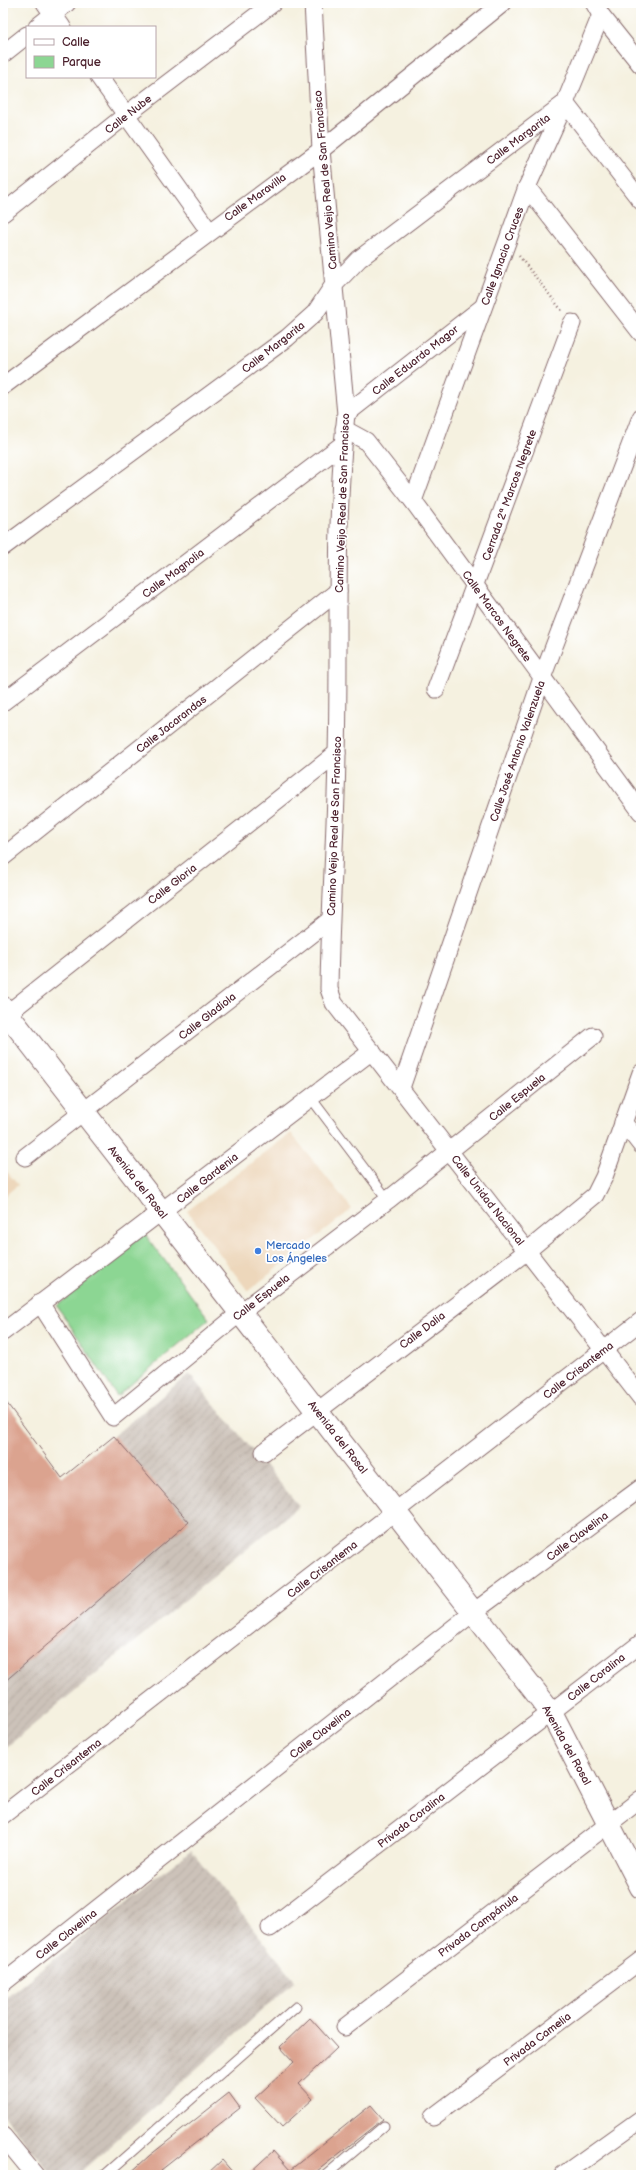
<svg xmlns="http://www.w3.org/2000/svg" width="644" height="2178" viewBox="0 0 644 2178" font-family="'Balsamiq Sans',sans-serif">
	<style>
		.built { fill: #edd7bb }
		.industrial { fill: url(#industrial-furrows) }
		.green { fill: #8cd693; stroke: #6b7a5f }
		.building { fill: #dba38f }
		.lines { fill: none; stroke-linecap: round; stroke-linejoin: round }
		.lane-casing { stroke: #86686a; stroke-width: 11 }
		.street-casing { stroke: #86686a; stroke-width: 19 }
		.secondary-casing { stroke: #86686a; stroke-width: 24 }
		.path { stroke: #86686a; stroke-width: 2.5; stroke-dasharray: 1 3; stroke-linecap: butt }
		.lane { stroke: #fff; stroke-width: 9 }
		.street { stroke: #fff; stroke-width: 17 }
		.secondary { stroke: #fff; stroke-width: 22 }
		.shop-dot { fill: #3f7fe0; stroke: #fff; stroke-width: 1.5 }
		.labels { text-anchor: middle; stroke-width: 3.5; stroke-linejoin: round; paint-order: stroke }
		.street-label { font-size: 11px; fill: #4a1f2b; stroke: #fff }
		.shop-label { font-size: 11px; fill: #366cbe; stroke: #fff; text-anchor: start }
	</style>
	<defs>
		<pattern id="industrial-furrows" width="10" height="10" patternUnits="userSpaceOnUse"><rect width="10" height="10" fill="#ccc2b9"/><path d="M-1 1l2-2M0 10L10 0M9 11l2-2" fill="none" stroke="#b1a69f"/></pattern>
	</defs>
	<rect width="100%" height="100%" fill="#fff"/>
	<filter id="ink" filterUnits="userSpaceOnUse"><feTurbulence type="fractalNoise" baseFrequency=".025" numOctaves="2"/><feDisplacementMap in="SourceGraphic" scale="8" xChannelSelector="R" yChannelSelector="G"/><feConvolveMatrix kernelMatrix="1 2 1 2 8 2 1 2 1" color-interpolation-filters="sRGB"/></filter>
	<filter id="wash" filterUnits="userSpaceOnUse"><feTurbulence type="fractalNoise" baseFrequency=".012" numOctaves="4" result="noise"/><feDisplacementMap in="SourceGraphic" scale="16" xChannelSelector="R" yChannelSelector="G"/><feGaussianBlur stdDeviation="0.9" result="paint"/><feColorMatrix in="noise" values="0 0 0 0 0 0 0 0 0 0 0 0 0 0 0 0 0 1.4 0 .05"/><feComposite in="paint" operator="in"/></filter>
	<g filter="url(#wash)">
		<rect width="100%" height="100%" fill="#f5f1e0"/>
		<!-- built -->
		<g class="built">
			<polygon points="291,1133 352,1209 248,1291 187,1211"/>
			<polygon points="3,1167 18,1185 3,1197"/>
		</g>
		<!-- industrial -->
		<g class="industrial">
			<polygon points="189,1374 299,1506 3,1750 3,1398 62,1478"/>
			<polygon points="191,1850 295,1981 77,2175 52,2175 3,2115 3,2000"/>
		</g>
		<!-- green -->
		<polygon class="green" points="144,1233 209,1319 117,1396 57,1306"/>
		<g id="blocks">
			<!-- building -->
			<g class="building">
				<polygon points="3,1398 62,1478 114,1436 189,1522 3,1683"/>
				<polygon points="310,2018 337,2048 299,2084 313,2099 282,2127 255,2098 294,2062 280,2047"/>
				<polygon points="229,2093 240,2108 161,2170 166,2175 128,2175 149,2156"/>
				<polygon points="371,2105 383,2119 312,2175 247,2175 273,2151 290,2170"/>
				<polygon points="222,2160 235,2175 206,2175"/>
			</g>
		</g>
	</g>
	<g filter="url(#ink)">
		<use href="#blocks" fill-opacity="0" stroke="#86686a" stroke-width="1"/>
		<g class="lines">
			<defs>
				<g id="lane">
					<polyline points="311,1098 388,1200"/>
					<polyline points="105,2175 296,2007"/>
					<polyline points="326,2175 384,2126"/>
				</g>
				<g id="street">
					<polyline points="45,3 62,27"/>
					<path d="M313,3l8,147 25,264c-12,112 -6,226 -9,339 -1,79 -7,157 -8,236l5,14 307,395"/>
					<polyline points="594,3 601,15 641,65"/>
					<polyline points="37,27 67,3"/>
					<polyline points="3,54 27,35"/>
					<polyline points="99,77 209,231"/>
					<polyline points="565,103 641,201"/>
					<polyline points="527,187 641,333"/>
					<polyline points="3,213 126,115 273,3"/>
					<polyline points="3,386 321,150 503,3"/>
					<polyline points="346,414 483,307"/>
					<polyline points="344,429 366,441 413,501 641,812"/>
					<polyline points="413,501 527,187 565,103 601,15"/>
					<polyline points="3,547 287,338 315,313 333,286 359,259 565,103"/>
					<polyline points="436,689 572,323"/>
					<polyline points="3,702 343,444"/>
					<polyline points="3,857 338,591"/>
					<polyline points="3,1017 337,753"/>
					<polyline points="401,1088 542,678 641,417"/>
					<polyline points="623,1122 641,1145"/>
					<polyline points="25,1157 330,920"/>
					<polyline points="40,1303 113,1417 240,1313 388,1200 593,1036"/>
					<polyline points="3,1332 372,1051"/>
					<polyline points="264,1452 527,1251 595,1195 604,1177 641,1073"/>
					<polyline points="3,1815 641,1321"/>
					<polyline points="270,1928 641,1643"/>
					<polyline points="3,1983 475,1611 641,1488"/>
					<polyline points="345,2027 641,1799"/>
					<polyline points="433,2117 641,1960"/>
					<polyline points="3,2136 35,2175"/>
					<polyline points="563,2175 641,2119"/>
				</g>
				<polyline id="secondary" points="3,1008 551,1712 641,1887"/>
			</defs>
			<!-- lane casing -->
			<use href="#lane" class="lane-casing"/>
			<!-- street casing -->
			<use href="#street" class="street-casing"/>
			<!-- secondary casing -->
			<use href="#secondary" class="secondary-casing"/>
			<!-- path -->
			<polyline class="path" points="519,256 563,312"/>
			<!-- lane -->
			<use href="#lane" class="lane"/>
			<!-- street -->
			<use href="#street" class="street"/>
			<!-- secondary -->
			<use href="#secondary" class="secondary"/>
		</g>
	</g>
	<!-- markers -->
	<circle class="shop-dot" cx="258" cy="1251" r="4"/>
	<g class="labels">
		<!-- street labels -->
		<g class="street-label">
			<text transform="translate(128 114) rotate(-38)" y="4">Calle Nube</text>
			<text transform="translate(518 139) rotate(-37)" y="4">Calle Margarita</text>
			<text transform="translate(325 180) rotate(-95)" y="4">Camino Veijo Real de San Francisco</text>
			<text transform="translate(255 197) rotate(-36)" y="4">Calle Maravilla</text>
			<text transform="translate(502 256) rotate(-70)" y="4">Calle Ignacio Cruces</text>
			<text transform="translate(273 347) rotate(-38)" y="4">Calle Margarita</text>
			<text transform="translate(415 360) rotate(-38)" y="4">Calle Eduardo Magor</text>
			<text transform="translate(509 495) rotate(-70)" y="4">Cerrada 2ª Marcos Negrete</text>
			<text transform="translate(342 503) rotate(-88)" y="4">Camino Veijo Real de San Francisco</text>
			<text transform="translate(173 573) rotate(-37)" y="4">Calle Magnolia</text>
			<text transform="translate(497 616) rotate(54)" y="4">Calle Marcos Negrete</text>
			<text transform="translate(171 724) rotate(-38)" y="4">Calle Jacarandas</text>
			<text transform="translate(517 751) rotate(-71)" y="4">Calle José Antonio Valenzuela</text>
			<text transform="translate(334 826) rotate(-88)" y="4">Camino Veijo Real de San Francisco</text>
			<text transform="translate(172 884) rotate(-38)" y="4">Calle Gloria</text>
			<text transform="translate(207 1016) rotate(-38)" y="4">Calle Gladiola</text>
			<text transform="translate(517 1097) rotate(-39)" y="4">Calle Espuela</text>
			<text transform="translate(207 1178) rotate(-38)" y="4">Calle Gardenia</text>
			<text transform="translate(138 1182) rotate(52)" y="4">Avenida del Rosal</text>
			<text transform="translate(488 1200) rotate(52)" y="4">Calle Unidad Nacional</text>
			<text transform="translate(261 1297) rotate(-38)" y="4">Calle Espuela</text>
			<text transform="translate(422 1330) rotate(-37)" y="4">Calle Dalia</text>
			<text transform="translate(578 1370) rotate(-38)" y="4">Calle Crisantema</text>
			<text transform="translate(338 1437) rotate(52)" y="4">Avenida del Rosal</text>
			<text transform="translate(577 1536) rotate(-37)" y="4">Calle Clavelina</text>
			<text transform="translate(322 1569) rotate(-38)" y="4">Calle Crisantema</text>
			<text transform="translate(596 1677) rotate(-38)" y="4">Calle Coralina</text>
			<text transform="translate(320 1733) rotate(-38)" y="4">Calle Clavelina</text>
			<text transform="translate(567 1745) rotate(61)" y="4">Avenida del Rosal</text>
			<text transform="translate(66 1767) rotate(-38)" y="4">Calle Crisantema</text>
			<text transform="translate(411 1820) rotate(-38)" y="4">Privada Coralina</text>
			<text transform="translate(478 1925) rotate(-37)" y="4">Privada Campánula</text>
			<text transform="translate(66 1934) rotate(-38)" y="4">Calle Clavelina</text>
			<text transform="translate(537 2039) rotate(-37)" y="4">Privada Camelia</text>
		</g>
		<!-- shop labels -->
		<g class="shop-label">
			<text x="266" y="1249">Mercado<tspan x="266" dy="13">Los Ángeles</tspan></text>
		</g>
	</g>
	<!-- margin -->
	<rect width="644" height="2178" fill="none" stroke="#fff" stroke-width="16"/>
	<!-- legend -->
	<rect x="26" y="26" width="130" height="52" fill="#ffffff" stroke="#b7a5aa"/>
	<rect x="34" y="39" width="20" height="6" fill="#ffffff" stroke="#b7a5aa"/>
	<text x="62" y="46" font-size="12" fill="#4a1f2b">Calle</text>
	<rect x="34" y="56" width="20" height="12" fill="#8cd693" stroke="#b7a5aa"/>
	<text x="62" y="66" font-size="12" fill="#4a1f2b">Parque</text>
</svg>
